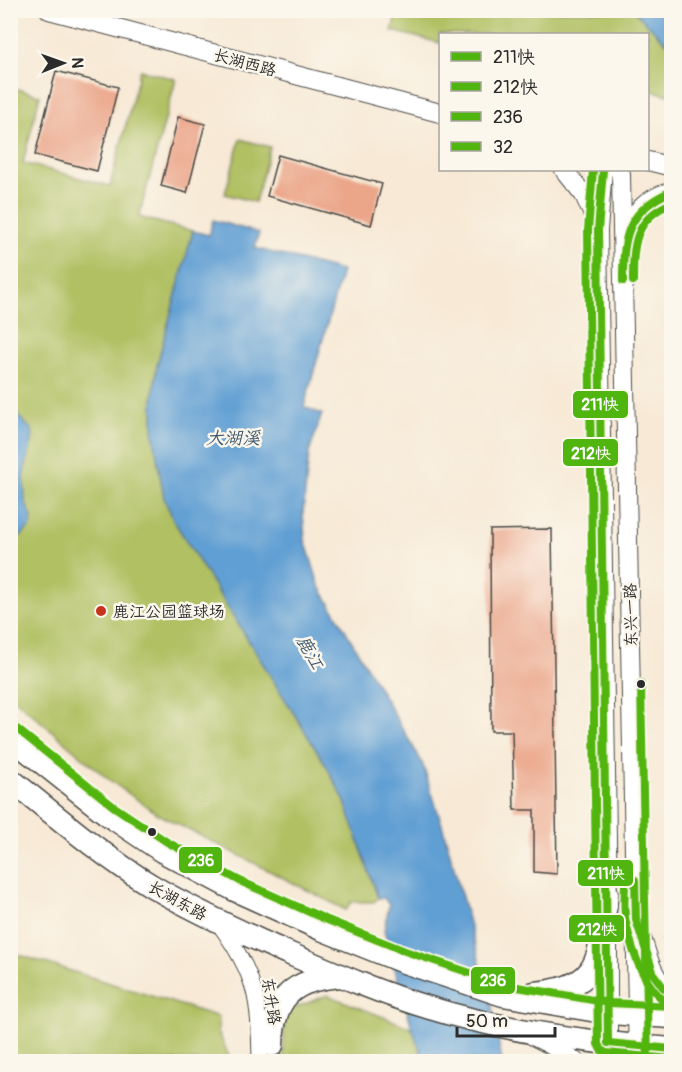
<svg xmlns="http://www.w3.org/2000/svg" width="682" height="1072" viewBox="0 0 682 1072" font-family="Pangolin,'LXGW WenKai TC',sans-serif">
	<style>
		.green { fill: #b0c062; stroke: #6e7646; stroke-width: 1.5 }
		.water { fill: #619fd3; stroke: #46657f; stroke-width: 1.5 }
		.building { fill: #eba68a }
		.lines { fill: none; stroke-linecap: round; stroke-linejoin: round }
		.minor-casing { stroke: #4a4844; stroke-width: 17 }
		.tertiary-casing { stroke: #4a4844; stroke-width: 20 }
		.primary-casing { stroke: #4a4844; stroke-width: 25 }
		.minor { stroke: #fff; stroke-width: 15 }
		.tertiary { stroke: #fff; stroke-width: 18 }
		.primary { stroke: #fff; stroke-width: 22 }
		.bus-1-casing { stroke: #fbf7ec; stroke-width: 12 }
		.bus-2-casing { stroke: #fbf7ec; stroke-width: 12 }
		.bus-3-casing { stroke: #fbf7ec; stroke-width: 12 }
		.bus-4-casing { stroke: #fbf7ec; stroke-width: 12 }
		.bus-1 { stroke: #51b50f; stroke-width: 8 }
		.bus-2 { stroke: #51b50f; stroke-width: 8 }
		.bus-3 { stroke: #51b50f; stroke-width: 8 }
		.bus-4 { stroke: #51b50f; stroke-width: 8 }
		.poi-dot { fill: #c8321e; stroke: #fbf7ec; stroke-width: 2 }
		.bus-dot { fill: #2b2b2b; stroke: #fbf7ec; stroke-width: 2 }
		.labels { text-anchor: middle; stroke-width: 5; stroke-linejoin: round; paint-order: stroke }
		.street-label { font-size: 16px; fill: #2b2b2b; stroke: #fbf7ec }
		.poi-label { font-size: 16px; fill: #2b2b2b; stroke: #fbf7ec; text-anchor: start }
		.water-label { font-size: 18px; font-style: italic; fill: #41596e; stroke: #fbf7ec }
		.line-badge { stroke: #fbf7ec; stroke-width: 2 }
		.badge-label { font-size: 16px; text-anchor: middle; font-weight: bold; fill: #fff }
	</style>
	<rect width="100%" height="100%" fill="#fbf7ec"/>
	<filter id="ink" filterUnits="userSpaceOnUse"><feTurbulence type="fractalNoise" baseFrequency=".0167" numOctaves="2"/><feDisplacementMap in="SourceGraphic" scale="12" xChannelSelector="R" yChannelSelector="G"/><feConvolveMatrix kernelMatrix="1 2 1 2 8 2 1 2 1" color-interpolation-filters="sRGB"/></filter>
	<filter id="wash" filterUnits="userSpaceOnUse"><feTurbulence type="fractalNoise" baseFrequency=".008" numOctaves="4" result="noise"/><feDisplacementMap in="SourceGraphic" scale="24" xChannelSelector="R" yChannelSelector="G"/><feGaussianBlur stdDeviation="1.35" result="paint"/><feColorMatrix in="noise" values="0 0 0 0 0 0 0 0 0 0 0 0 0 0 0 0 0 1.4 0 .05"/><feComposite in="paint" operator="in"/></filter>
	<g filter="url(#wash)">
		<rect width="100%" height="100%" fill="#f7e9d5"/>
		<!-- green -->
		<g class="green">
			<polygon points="397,11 634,11 671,47 671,89 670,95 648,90 648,34 440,34 440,43 392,31"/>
			<polygon points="140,70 176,79 139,217 193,231 157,365 153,399 153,429 158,463 164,498 174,521 326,765 345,802 378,898 374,902 351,902 346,910 156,813 108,779 11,696 10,87 40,95 23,163 110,186"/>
			<polygon points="240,139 270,147 255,202 225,194"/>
			<polygon points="10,952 219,1017 218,1031 231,1061 11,1061"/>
			<polygon points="327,995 412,1028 421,1052 421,1061 283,1062 285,1012"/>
		</g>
		<!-- water -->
		<g class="water">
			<polygon points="634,11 671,11 671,47"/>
			<polygon points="213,220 259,233 255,248 342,271 304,407 322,414 309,453 303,513 305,540 319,585 422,762 443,828 492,1006 502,1061 421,1061 421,1052 412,1028 384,931 389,905 384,898 378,898 345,802 326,765 174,521 164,498 158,463 153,429 153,399 157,365 193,231 209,235"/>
			<polygon points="11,380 14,407 19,417 32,430 33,437 24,473 25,501 32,517 31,526 21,536 16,538 10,537 11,455 16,448 15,438 11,433"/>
		</g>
		<g id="blocks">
			<!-- building -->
			<g class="building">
				<polygon points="56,71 118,87 97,171 35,155"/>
				<polygon points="178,117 205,124 187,193 161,186"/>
				<polygon points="278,155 382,184 371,225 267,196"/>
				<polygon points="552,529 557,874 534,872 534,810 514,810 512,731 491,731 490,530"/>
			</g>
		</g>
	</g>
	<g filter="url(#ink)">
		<use href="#blocks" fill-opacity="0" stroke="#4a4844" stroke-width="1.5"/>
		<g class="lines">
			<defs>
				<path id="minor" d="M219,924c38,52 40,75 41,138"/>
				<g id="tertiary">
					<polyline points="49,10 440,113"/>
					<polyline points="648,161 672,167"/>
					<polyline points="564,170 584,195 597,224"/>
					<polyline points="603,170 598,230 608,907"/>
					<polyline points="619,170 621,174 638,1062"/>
					<path d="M625,239c8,-28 20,-40 47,-48"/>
					<polyline points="608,934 608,1062"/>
					<path d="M642,938c7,22 11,41 30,56"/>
					<polyline points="533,1036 551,1045 576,1062"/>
				</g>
				<g id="primary">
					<polyline points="10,737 107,814 162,851 235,890 321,929 401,961 503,995 609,1013 672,1017"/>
					<path d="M10,779c46,37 91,76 142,107 39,23 80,42 122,61 51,22 102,45 156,61 78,24 161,35 242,41"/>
					<path d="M534,993c72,-6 64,-38 73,-99"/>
					<path d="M272,1045c1,-48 21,-66 69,-69"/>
				</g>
			</defs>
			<!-- minor casing -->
			<use href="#minor" class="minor-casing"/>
			<!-- tertiary casing -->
			<use href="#tertiary" class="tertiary-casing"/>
			<!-- primary casing -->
			<use href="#primary" class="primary-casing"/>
			<!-- minor -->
			<use href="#minor" class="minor"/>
			<!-- tertiary -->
			<use href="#tertiary" class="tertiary"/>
			<!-- primary -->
			<use href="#primary" class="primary"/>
			<defs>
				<g id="bus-1">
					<polyline points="603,170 598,230 608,1043 672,1049"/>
					<path d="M623,281c0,-45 4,-71 49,-90"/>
					<polyline points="635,880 636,920 654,975 663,987 672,994"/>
				</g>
				<g id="bus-2">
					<polyline points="593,170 588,230 598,1044 601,1050 606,1053 671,1059"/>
					<path d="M633,281c0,-36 1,-63 39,-78"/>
					<path d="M625,880c0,14 -2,30 1,43 6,28 17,62 40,79"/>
				</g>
				<polyline id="bus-3" points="17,729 113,806 167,842 240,881 325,919 405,951 506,985 610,1003 672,1006"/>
				<polyline id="bus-4" points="641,684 648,1062"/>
			</defs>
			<!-- bus-1 casing -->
			<use href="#bus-1" class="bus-1-casing"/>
			<!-- bus-2 casing -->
			<use href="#bus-2" class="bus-2-casing"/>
			<!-- bus-3 casing -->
			<use href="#bus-3" class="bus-3-casing"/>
			<!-- bus-4 casing -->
			<use href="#bus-4" class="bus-4-casing"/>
			<!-- bus-1 -->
			<use href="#bus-1" class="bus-1"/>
			<!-- bus-2 -->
			<use href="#bus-2" class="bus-2"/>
			<!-- bus-3 -->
			<use href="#bus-3" class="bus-3"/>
			<!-- bus-4 -->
			<use href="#bus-4" class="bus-4"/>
		</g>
	</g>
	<!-- markers -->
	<circle class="poi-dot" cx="101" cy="611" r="6"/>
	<g class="bus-dot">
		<circle cx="641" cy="684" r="5"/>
		<circle cx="152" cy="832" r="5"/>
	</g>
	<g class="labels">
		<!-- street labels -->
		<g class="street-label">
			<text transform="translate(245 62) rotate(15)" y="6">长湖西路</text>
			<text transform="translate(630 615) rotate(-91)" y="6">东兴一路</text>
			<text transform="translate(178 900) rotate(29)" y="6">长湖东路</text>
			<text transform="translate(272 1001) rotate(81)" y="6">东升路</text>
		</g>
		<!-- poi labels -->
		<g class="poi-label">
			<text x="113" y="617">鹿江公园篮球场</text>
		</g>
		<!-- water labels -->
		<g class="water-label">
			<text x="233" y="444">大湖溪</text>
			<text transform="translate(310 652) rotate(61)" y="6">鹿江</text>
		</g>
	</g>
	<g class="line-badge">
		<rect x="572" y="390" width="57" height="29" rx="6" fill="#51b50f"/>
		<rect x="562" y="438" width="57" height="29" rx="6" fill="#51b50f"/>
		<rect x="178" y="846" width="45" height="28" rx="6" fill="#51b50f"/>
		<rect x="577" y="859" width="57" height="28" rx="6" fill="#51b50f"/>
		<rect x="568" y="914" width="57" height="29" rx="6" fill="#51b50f"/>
		<rect x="470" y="966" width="46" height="29" rx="6" fill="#51b50f"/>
	</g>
	<g class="badge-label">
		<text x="600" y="410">211快</text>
		<text x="591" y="459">212快</text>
		<text x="201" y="866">236</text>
		<text x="606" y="879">211快</text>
		<text x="597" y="935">212快</text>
		<text x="493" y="986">236</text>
	</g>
	<!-- margin -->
	<rect width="682" height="1072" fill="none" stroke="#fbf7ec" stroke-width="36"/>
	<!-- legend -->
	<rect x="439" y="33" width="210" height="138" fill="#fbf7ec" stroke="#a8a59f" stroke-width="1.5"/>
	<rect x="451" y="52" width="30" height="9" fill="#51b50f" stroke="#a8a59f" stroke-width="1.5"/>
	<text x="493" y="63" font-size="18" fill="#2b2b2b">211快</text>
	<rect x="451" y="82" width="30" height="9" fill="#51b50f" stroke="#a8a59f" stroke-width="1.5"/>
	<text x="493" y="93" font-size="18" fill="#2b2b2b">212快</text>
	<rect x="451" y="112" width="30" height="9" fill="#51b50f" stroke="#a8a59f" stroke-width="1.5"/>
	<text x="493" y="123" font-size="18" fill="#2b2b2b">236</text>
	<rect x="451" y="142" width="30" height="9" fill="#51b50f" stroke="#a8a59f" stroke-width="1.5"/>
	<text x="493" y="153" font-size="18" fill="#2b2b2b">32</text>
	<!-- north arrow -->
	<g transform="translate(63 63) rotate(89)" stroke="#fbf7ec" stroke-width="4.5" paint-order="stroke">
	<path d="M0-4.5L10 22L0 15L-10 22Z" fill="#2b2b2b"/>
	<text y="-9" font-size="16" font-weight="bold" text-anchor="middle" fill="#2b2b2b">N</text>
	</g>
	<!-- scale -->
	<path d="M457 1027v9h98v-9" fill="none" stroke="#2b2b2b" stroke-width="3"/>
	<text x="466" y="1027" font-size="18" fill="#2b2b2b" stroke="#fbf7ec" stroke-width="4.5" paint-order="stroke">50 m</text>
</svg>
